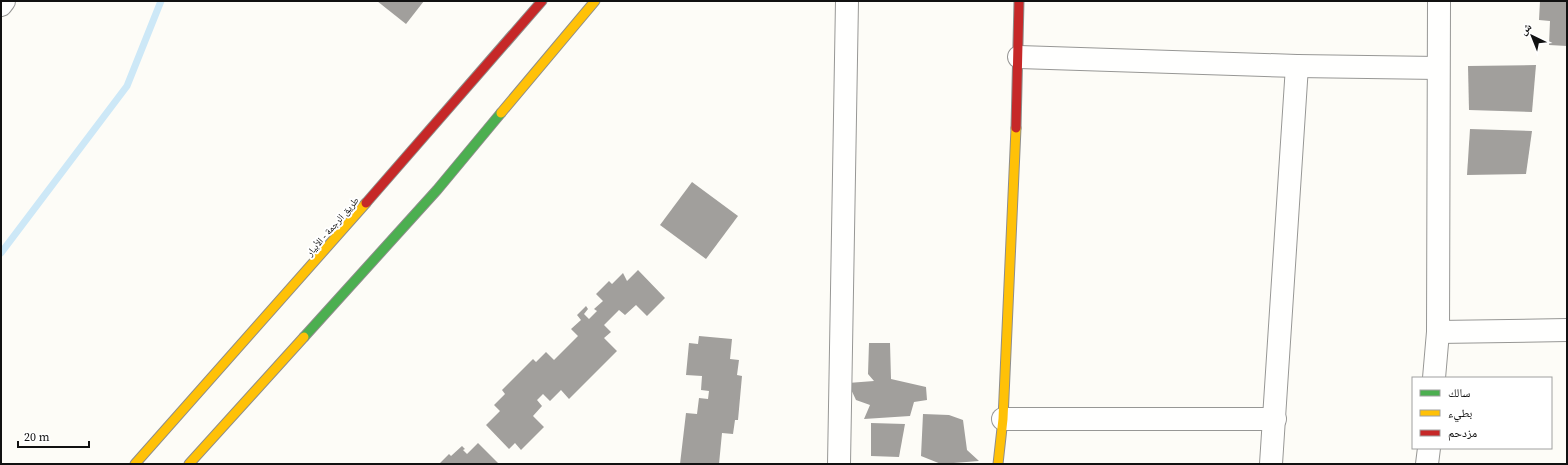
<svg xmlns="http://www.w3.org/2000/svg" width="1568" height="465" viewBox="0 0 1568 465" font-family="'Source Serif 4','Noto Naskh Arabic',serif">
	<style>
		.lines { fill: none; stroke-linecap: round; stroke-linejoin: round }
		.stream { stroke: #cde8f7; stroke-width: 7 }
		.building { fill: #a19f9c }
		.street-casing { stroke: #979795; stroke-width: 24 }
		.fast-casing { stroke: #8e8d8b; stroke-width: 11 }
		.slow-casing { stroke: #8e8d8b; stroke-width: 11 }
		.jam-casing { stroke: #8e8d8b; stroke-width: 11 }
		.street { stroke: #fffffe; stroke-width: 22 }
		.fast { stroke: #4caf50; stroke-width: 9 }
		.slow { stroke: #ffc107; stroke-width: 9 }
		.jam { stroke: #c62828; stroke-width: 9 }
		.labels { text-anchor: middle; stroke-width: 4; stroke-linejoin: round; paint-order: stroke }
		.street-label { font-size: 10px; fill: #111; stroke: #fff }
	</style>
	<rect width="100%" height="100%" fill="#fdfcf7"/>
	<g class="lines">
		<!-- stream -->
		<polyline class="stream" points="1,253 127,86 161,1"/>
	</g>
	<!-- building -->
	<g class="building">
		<polygon points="377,1 424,1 406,24"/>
		<polygon points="1540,1 1567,1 1567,46 1549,45 1550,21 1539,20"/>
		<polygon points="1536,65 1532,112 1469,110 1468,66"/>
		<polygon points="1470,129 1532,131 1526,174 1467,175"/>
		<polygon points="692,182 738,216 706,259 660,225"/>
		<polygon points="638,270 665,298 647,316 636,305 625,315 619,310 604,325 611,332 604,338 617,351 569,399 561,390 550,401 543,394 537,400 542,406 533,416 544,427 521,450 515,443 509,449 486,425 500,411 494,405 505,394 502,390 533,359 536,362 546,352 554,360 578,336 571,329 581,320 577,315 586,306 588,309 584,314 589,319 597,311 594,309 603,301 596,294 609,281 612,284 623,273 627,281"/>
		<polygon points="699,336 732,339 730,359 739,360 737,375 742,376 738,420 735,420 733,434 722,433 719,464 680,464 686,413 697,414 699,398 708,399 709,391 701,390 702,376 686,375 689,343 698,344"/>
		<polygon points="869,343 890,343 891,379 926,387 927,400 914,402 910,416 864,419 870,405 856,400 848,383 874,381 868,374"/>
		<polygon points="923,414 949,415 963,420 967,450 979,461 941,464 921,456"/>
		<polygon points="871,423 905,424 899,457 871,456"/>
		<polygon points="478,443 499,464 439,464 449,454 451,456 462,446 465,449 463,450 467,454"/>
	</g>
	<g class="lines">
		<defs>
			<g id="street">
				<polyline points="1,5 4,1"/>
				<polyline points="1019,57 1297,66 1438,68"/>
				<polyline points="1438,332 1567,330"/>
				<polyline points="1434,378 1438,332 1439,1"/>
				<polyline points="1003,419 1275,419"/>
				<polyline points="839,464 847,1"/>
				<polyline points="1271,464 1297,66"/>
				<polyline points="1427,464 1429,448"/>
			</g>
			<polyline id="fast" points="304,337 437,190 501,113"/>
			<g id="slow">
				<polyline points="501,113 595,1"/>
				<polyline points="135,464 366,203"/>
				<polyline points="189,464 304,337"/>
				<polyline points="998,464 1003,419 1016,128"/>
			</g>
			<g id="jam">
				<polyline points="1016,128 1019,1"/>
				<polyline points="366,203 542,1"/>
			</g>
		</defs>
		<!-- street casing -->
		<use href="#street" class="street-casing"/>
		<!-- fast casing -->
		<use href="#fast" class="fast-casing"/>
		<!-- slow casing -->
		<use href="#slow" class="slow-casing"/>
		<!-- jam casing -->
		<use href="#jam" class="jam-casing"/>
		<!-- street -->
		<use href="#street" class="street"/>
		<!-- fast -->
		<use href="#fast" class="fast"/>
		<!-- slow -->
		<use href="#slow" class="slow"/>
		<!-- jam -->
		<use href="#jam" class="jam"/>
	</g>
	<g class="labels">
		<!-- street labels -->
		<g class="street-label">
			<text transform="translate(332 226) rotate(-49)" y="4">طريق الرجمة - الأبيار</text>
		</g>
	</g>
	<!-- border -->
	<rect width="1568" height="465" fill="none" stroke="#111111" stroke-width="4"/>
	<!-- legend -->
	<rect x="1412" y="377" width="140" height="72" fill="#ffffff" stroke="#a0a0a0"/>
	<rect x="1420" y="390" width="20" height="6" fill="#4caf50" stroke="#a0a0a0"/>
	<text x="1448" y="397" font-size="12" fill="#111111">سالك</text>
	<rect x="1420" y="410" width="20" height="6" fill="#ffc107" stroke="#a0a0a0"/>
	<text x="1448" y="417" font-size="12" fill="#111111">بطيء</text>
	<rect x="1420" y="430" width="20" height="6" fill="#c62828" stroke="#a0a0a0"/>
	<text x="1448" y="437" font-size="12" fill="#111111">مزدحم</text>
	<!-- north arrow -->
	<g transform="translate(1532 36) rotate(317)" stroke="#ffffff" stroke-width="3" paint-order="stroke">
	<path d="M0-3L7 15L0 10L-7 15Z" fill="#111111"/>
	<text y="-6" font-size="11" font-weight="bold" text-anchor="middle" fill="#111111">ش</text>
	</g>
	<!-- scale -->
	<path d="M18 441v6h71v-6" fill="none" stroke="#111111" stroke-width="2"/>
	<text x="24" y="441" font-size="12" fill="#111111" stroke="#ffffff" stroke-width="3" paint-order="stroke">20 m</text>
</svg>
